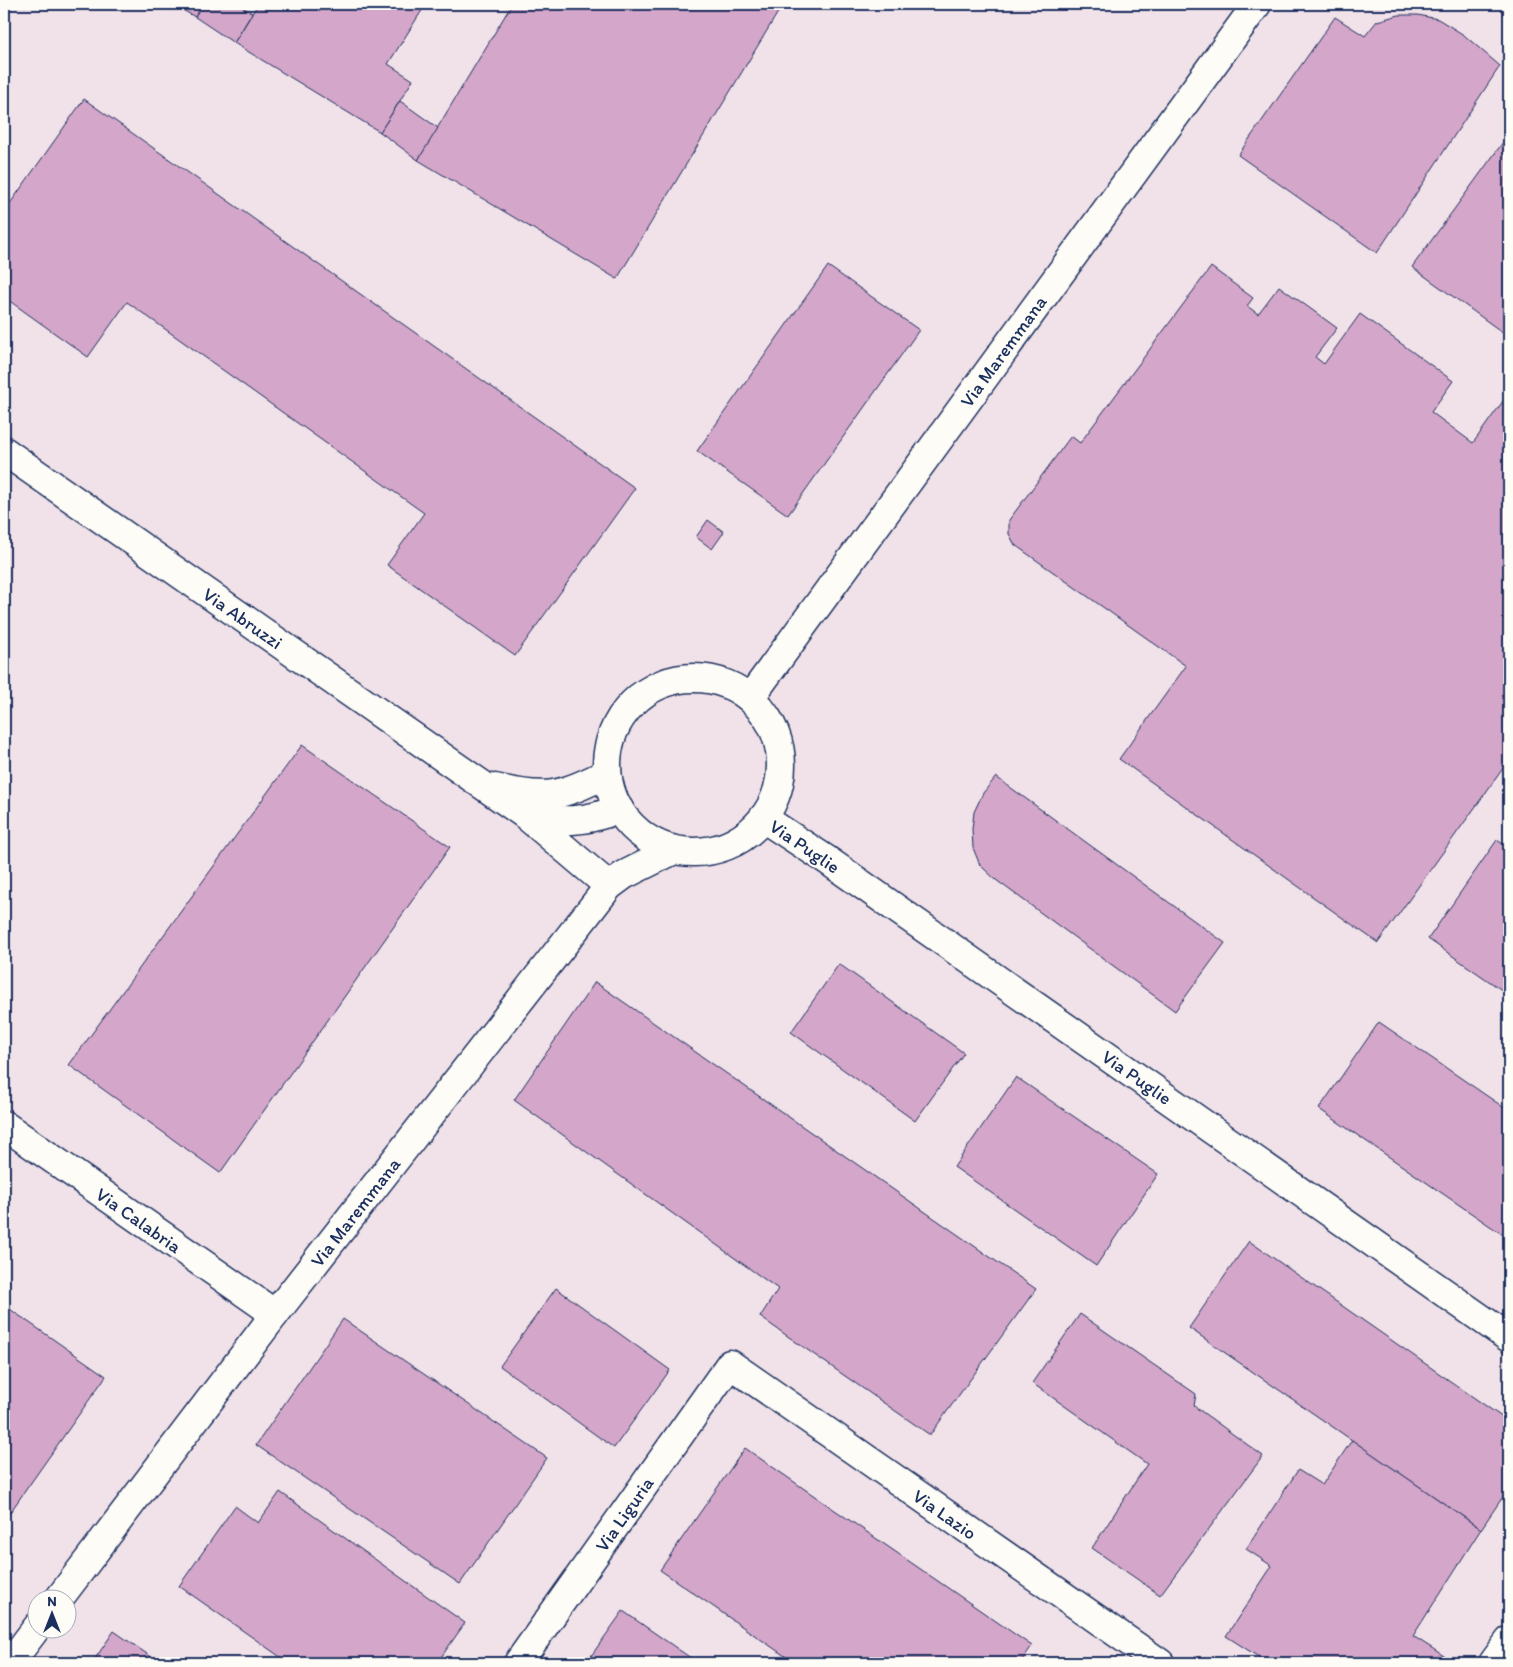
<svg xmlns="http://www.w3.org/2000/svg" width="1513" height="1667" viewBox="0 0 1513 1667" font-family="Itim,sans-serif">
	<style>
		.built { fill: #f1e2e9; fill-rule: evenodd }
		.building { fill: #d4a6c9; stroke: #1b2f5e }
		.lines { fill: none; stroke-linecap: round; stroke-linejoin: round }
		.street-casing { stroke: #1b2f5e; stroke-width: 31 }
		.street { stroke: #fdfcf7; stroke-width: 28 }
		.labels { text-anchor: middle; stroke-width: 4; stroke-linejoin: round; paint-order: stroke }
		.street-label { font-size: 19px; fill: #1b2f5e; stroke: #fdfcf7 }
	</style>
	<rect width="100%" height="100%" fill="#fdfcf7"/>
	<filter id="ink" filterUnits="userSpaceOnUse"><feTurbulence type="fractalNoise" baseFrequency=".02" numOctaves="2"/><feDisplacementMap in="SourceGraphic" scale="10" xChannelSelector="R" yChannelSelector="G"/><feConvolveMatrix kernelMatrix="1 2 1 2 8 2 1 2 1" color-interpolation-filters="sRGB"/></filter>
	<g filter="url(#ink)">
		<!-- built -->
		<path class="built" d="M4,4h1505v1659h-1505zM38,1600h30v30h-30z"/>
		<!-- building -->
		<g class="building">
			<polygon points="172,4 202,4 195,17"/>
			<polygon points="202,4 238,4 252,13 234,43 195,17"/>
			<polygon points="258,4 426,4 388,64 413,80 380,132 234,43"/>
			<polygon points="512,4 783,4 617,279 418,160"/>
			<polygon points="1399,15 1418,15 1438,19 1464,35 1500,66 1377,253 1238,155 1335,17 1365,36 1377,21"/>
			<polygon points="84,99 635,488 515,656 387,565 424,513 127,302 88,357 4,297 4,212"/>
			<polygon points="400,101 438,128 418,160 380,132"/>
			<polygon points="1509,134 1509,337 1412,267"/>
			<polygon points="828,266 919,330 788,515 697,451"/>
			<polygon points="1211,267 1253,298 1247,306 1258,314 1279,286 1337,328 1315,357 1324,364 1360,314 1453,381 1431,412 1473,443 1506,397 1509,399 1509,760 1378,943 1119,759 1186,666 1015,545 1009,534 1009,520 1071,436 1080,443"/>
			<polygon points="708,520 724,532 712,549 696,537"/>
			<polygon points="302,745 450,847 220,1173 69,1065"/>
			<polygon points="996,777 1225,943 1175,1011 996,880 980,865 973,848 972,829 974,812 983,793"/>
			<polygon points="1497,840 1509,848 1509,995 1428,939"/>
			<polygon points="839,964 964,1053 915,1121 791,1032"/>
			<polygon points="595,982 1036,1289 930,1435 760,1317 778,1289 514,1100"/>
			<polygon points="1379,1022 1509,1111 1509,1239 1319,1109"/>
			<polygon points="1016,1077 1158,1174 1096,1266 954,1167"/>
			<polygon points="1249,1241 1509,1422 1509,1488 1481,1529 1189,1328"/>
			<polygon points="556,1288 670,1370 614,1448 500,1366"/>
			<polygon points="4,1305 106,1376 4,1521"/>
			<polygon points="1080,1314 1196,1394 1194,1406 1263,1456 1160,1595 1092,1548 1147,1464 1032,1383"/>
			<polygon points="343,1319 547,1458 460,1584 256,1445"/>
			<polygon points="1352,1440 1481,1529 1413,1636 1444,1656 1440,1663 1268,1663 1226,1636 1272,1566 1246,1549 1298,1470 1322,1485"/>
			<polygon points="745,1448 1032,1646 1020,1663 795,1663 660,1570"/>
			<polygon points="280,1492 465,1623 437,1663 289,1663 179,1586 235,1506 258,1523"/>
			<polygon points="623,1611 698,1663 586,1663"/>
			<polygon points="114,1631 160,1663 92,1663"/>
		</g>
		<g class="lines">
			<defs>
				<g id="street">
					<polyline points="4,451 524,814 609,886"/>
					<circle cx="694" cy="765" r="87"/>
					<polyline points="750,698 1257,4"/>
					<path d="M495,788c51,12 66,9 112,-15"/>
					<path d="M525,814c38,9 57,9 94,-5"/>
					<polyline points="763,818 827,860 1509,1338"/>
					<polyline points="4,1125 275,1314"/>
					<polyline points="58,1600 275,1314 609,886 624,875 674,850"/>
					<polyline points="10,1663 38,1626"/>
					<polyline points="518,1663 730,1364 1160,1663"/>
					<polyline points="1493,1663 1509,1641"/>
				</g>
			</defs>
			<!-- street casing -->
			<use href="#street" class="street-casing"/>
			<!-- street -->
			<use href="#street" class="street"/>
		</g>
	</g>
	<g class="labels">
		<!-- street labels -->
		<g class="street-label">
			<text transform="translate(1003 351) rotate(-54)" y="7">Via Maremmana</text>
			<text transform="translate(243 618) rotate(35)" y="7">Via Abruzzi</text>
			<text transform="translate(805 846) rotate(34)" y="7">Via Puglie</text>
			<text transform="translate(1137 1077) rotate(35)" y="7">Via Puglie</text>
			<text transform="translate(355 1212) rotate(-52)" y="7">Via Maremmana</text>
			<text transform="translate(139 1220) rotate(35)" y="7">Via Calabria</text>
			<text transform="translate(624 1514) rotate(-55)" y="7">Via Liguria</text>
			<text transform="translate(945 1514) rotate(35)" y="7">Via Lazio</text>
		</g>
	</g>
	<!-- margin -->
	<rect width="1513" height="1667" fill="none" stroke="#fdfcf7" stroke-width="20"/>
	<rect x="10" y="10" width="1493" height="1647" fill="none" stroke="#1b2f5e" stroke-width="2" filter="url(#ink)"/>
	<!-- north arrow -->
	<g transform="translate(52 1614)"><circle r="24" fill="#fdfcf7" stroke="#a3aaba"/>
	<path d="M0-4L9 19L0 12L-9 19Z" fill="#1b2f5e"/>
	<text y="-8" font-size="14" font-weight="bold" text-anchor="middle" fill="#1b2f5e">N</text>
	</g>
</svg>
